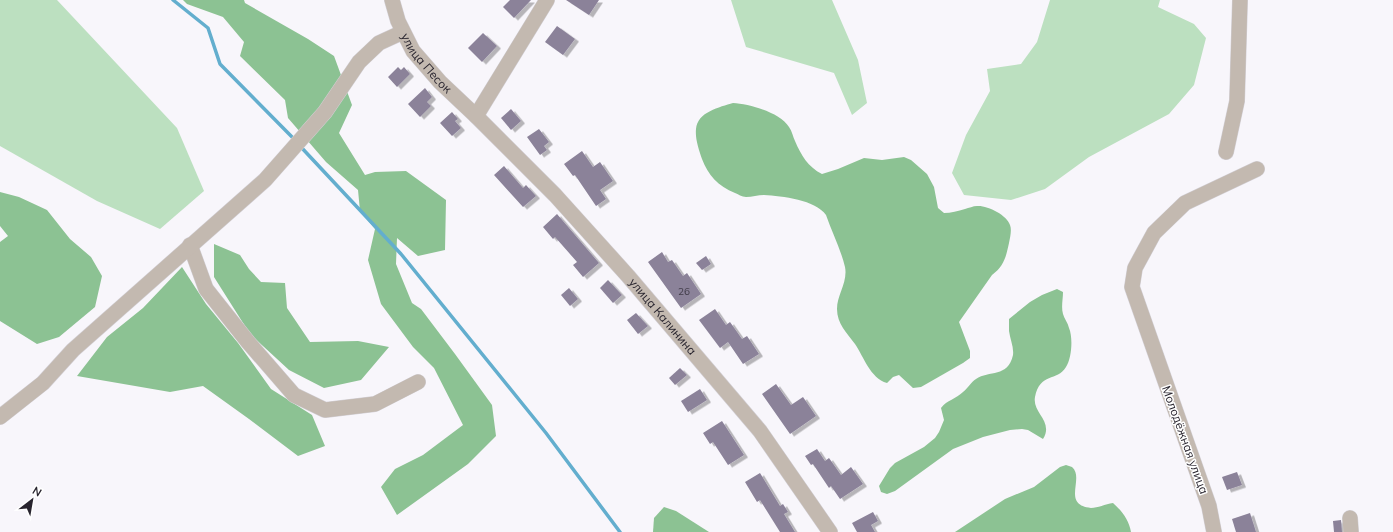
<svg xmlns="http://www.w3.org/2000/svg" width="1393" height="532" viewBox="0 0 1393 532" font-family="Mulish,sans-serif">
	<style>
		.green { fill: #bce0c0 }
		.forest { fill: #8cc293 }
		.lines { fill: none; stroke-linecap: round; stroke-linejoin: round }
		.stream { stroke: #63aece; stroke-width: 3.5 }
		.building { fill: #8b8299; filter: url(#shadow) }
		.minor-casing { stroke: #d3d0d6; stroke-width: 16 }
		.minor { stroke: #c3b9b0; stroke-width: 15 }
		.labels { text-anchor: middle; stroke-width: 3; stroke-linejoin: round; paint-order: stroke }
		.number-label { font-size: 10px; fill: #413c49 }
		.street-label { font-size: 12px; fill: #28242e; stroke: #fff }
	</style>
	<defs>
		<filter id="shadow"><feDropShadow dx="4" dy="2.5" stdDeviation="0" flood-color="#0004"/></filter>
	</defs>
	<rect width="100%" height="100%" fill="#f8f6fb"/>
	<!-- green -->
	<g class="green">
		<polygon points="0,0 57,0 177,128 204,191 160,229 97,201 0,146"/>
		<polygon points="731,0 832,0 858,60 867,103 852,115 834,73 746,47"/>
		<polygon points="1050,0 1160,0 1158,7 1194,24 1206,38 1194,85 1169,114 1089,157 1045,189 1011,200 964,195 952,173 966,135 990,91 987,69 1021,64 1037,42"/>
	</g>
	<!-- forest -->
	<g class="forest">
		<polygon points="183,0 244,0 245,3 308,39 334,56 352,105 339,133 365,175 375,172 406,171 446,200 445,250 418,256 397,238 396,264 412,303 421,309 455,354 492,405 496,436 468,464 397,515 381,487 395,469 423,455 463,425 434,368 413,347 381,304 368,260 375,229 360,211 358,190 326,162 288,118 285,100 240,56 244,42 223,17 187,4"/>
		<path d="M733,103c16,1 47,9 56,24 3,4 4,10 6,14 6,14 13,26 27,33l16,-5 26,-11 18,2 22,-3 7,3 16,14 7,13 4,21 6,5c7,0 14,-2 21,-4 4,-1 8,-3 12,-3 10,-1 30,9 33,19 2,5 0,13 -1,18 -3,14 -5,23 -17,32l-33,47 11,29v7l-7,5 -42,24 -8,1 -14,-13 -6,2 -6,6c-17,-5 -23,-26 -32,-39 -8,-11 -18,-20 -18,-35 0,-14 11,-27 8,-42 -4,-17 -13,-35 -19,-52 -10,-15 -44,-19 -62,-20 -6,0 -12,2 -18,2 -4,0 -8,-3 -11,-4 -17,-7 -27,-18 -33,-34 -3,-9 -7,-20 -6,-30 1,-17 24,-22 37,-26z"/>
		<polygon points="0,192 19,197 47,210 70,239 91,257 102,276 95,307 59,337 37,344 0,321 0,242 8,236 0,226"/>
		<polygon points="214,244 240,255 249,269 261,282 285,283 287,308 310,342 358,341 389,347 361,380 324,388 289,370 250,334 214,277"/>
		<polygon points="182,267 206,304 238,343 271,389 312,415 325,446 298,456 249,419 203,386 170,392 77,376 107,337 143,308"/>
		<path d="M1057,289l6,3c0,7 -2,15 0,22 1,4 5,9 6,14 4,9 3,30 -3,39 -9,15 -26,5 -31,30 -3,16 19,24 8,42l-15,-9 -6,-1 -12,1 -27,7 -30,12 -58,42 -8,3 -6,-2 -2,-6 11,-18 5,-5 29,-16 11,-9 4,-6 5,-12 -3,-12c6,-8 15,-9 22,-16 5,-4 8,-10 13,-13 13,-9 32,-1 37,-24 1,-8 -3,-16 -4,-24 0,-4 0,-8 0,-12l21,-17 12,-7z"/>
		<path d="M1066,465c2,1 4,1 6,2 13,11 -11,38 19,41 7,0 14,-4 22,-5 9,8 16,17 18,29h-176l50,-33 29,-12 26,-20z"/>
		<polygon points="664,507 676,511 709,532 653,532 654,518"/>
	</g>
	<g class="lines">
		<!-- stream -->
		<g class="stream">
			<polyline points="173,0 208,28 220,64 295,140"/>
			<polyline points="300,146 401,254 546,433 620,532"/>
		</g>
	</g>
	<!-- building -->
	<g class="building">
		<polygon points="510,0 531,0 514,18 503,7"/>
		<polygon points="566,0 599,0 589,15"/>
		<polygon points="557,26 575,39 563,55 545,42"/>
		<polygon points="483,33 497,46 482,62 468,48"/>
		<polygon points="398,67 401,70 404,67 410,74 397,87 388,77"/>
		<polygon points="425,88 432,97 427,102 431,106 420,117 408,104"/>
		<polygon points="511,109 521,121 511,130 501,118"/>
		<polygon points="452,112 458,119 455,121 461,128 452,136 440,123"/>
		<polygon points="539,129 549,142 544,146 547,150 540,155 527,137"/>
		<polygon points="582,151 593,167 600,162 613,181 600,190 606,199 596,206 575,175 573,176 564,164"/>
		<polygon points="504,166 523,188 526,185 536,196 523,207 494,175"/>
		<polygon points="557,214 599,263 583,277 573,265 577,262 555,237 553,239 543,227"/>
		<polygon points="662,252 668,262 672,260 683,276 687,273 701,294 681,308 648,262"/>
		<polygon points="706,256 711,264 702,270 696,263"/>
		<polygon points="608,280 622,295 613,303 600,288"/>
		<polygon points="569,288 578,299 570,306 561,295"/>
		<polygon points="715,309 726,325 730,322 742,339 747,336 759,354 743,364 728,342 720,348 699,320"/>
		<polygon points="636,313 648,326 638,334 627,320"/>
		<polygon points="680,368 687,375 675,385 669,378"/>
		<polygon points="776,384 791,405 803,397 816,416 790,434 762,394"/>
		<polygon points="700,389 707,400 688,412 681,401"/>
		<polygon points="722,421 744,455 728,465 713,442 710,444 703,433"/>
		<polygon points="817,449 825,461 829,458 841,475 851,467 863,484 840,499 831,486 829,488 813,464 811,465 805,456"/>
		<polygon points="1237,472 1242,485 1227,490 1222,477"/>
		<polygon points="760,473 780,506 783,504 788,512 784,514 795,532 780,532 760,500 757,502 745,482"/>
		<polygon points="873,512 878,521 871,525 875,532 857,532 852,523"/>
		<polygon points="1250,513 1256,532 1236,532 1232,519"/>
		<polygon points="1341,520 1342,532 1334,532 1333,521"/>
	</g>
	<g class="lines">
		<defs>
			<g id="minor">
				<path id="s1" d="M392,0l6,21 15,30 27,31 36,34 79,79 73,81 132,155 70,101"/>
				<polyline points="476,116 547,0"/>
				<polyline points="1226,152 1237,101 1240,0"/>
				<polyline points="190,245 206,289 248,342 294,395 325,410 375,404 418,382"/>
				<polyline points="0,417 43,383 73,350 265,180 325,112 359,62 379,43 403,32"/>
				<polyline points="1350,518 1351,532"/>
				<polyline points="1214,532 1209,506 1132,287 1135,268 1154,233 1185,203 1257,169"/>
			</g>
		</defs>
		<!-- minor casing -->
		<use href="#minor" class="minor-casing"/>
		<!-- minor -->
		<use href="#minor" class="minor"/>
	</g>
	<g class="labels">
		<!-- number labels -->
		<g class="number-label">
			<text x="684" y="295">26</text>
		</g>
		<!-- street labels -->
		<g class="street-label">
			<text dy="4" stroke="none"><textPath href="#s1" startOffset="73">улица Песок</textPath></text>
			<text dy="4" stroke="none"><textPath href="#s1" startOffset="420">улица Калинина</textPath></text>
			<text transform="translate(1185 440) rotate(70)" y="4">Молодёжная улица</text>
		</g>
	</g>
	<!-- north arrow -->
	<g transform="translate(32 500) rotate(31)" stroke="#ffffff" stroke-width="3" paint-order="stroke">
	<path d="M0-3L7 15L0 10L-7 15Z" fill="#28242e"/>
	<text y="-6" font-size="11" font-weight="bold" text-anchor="middle" fill="#28242e">N</text>
	</g>
</svg>
